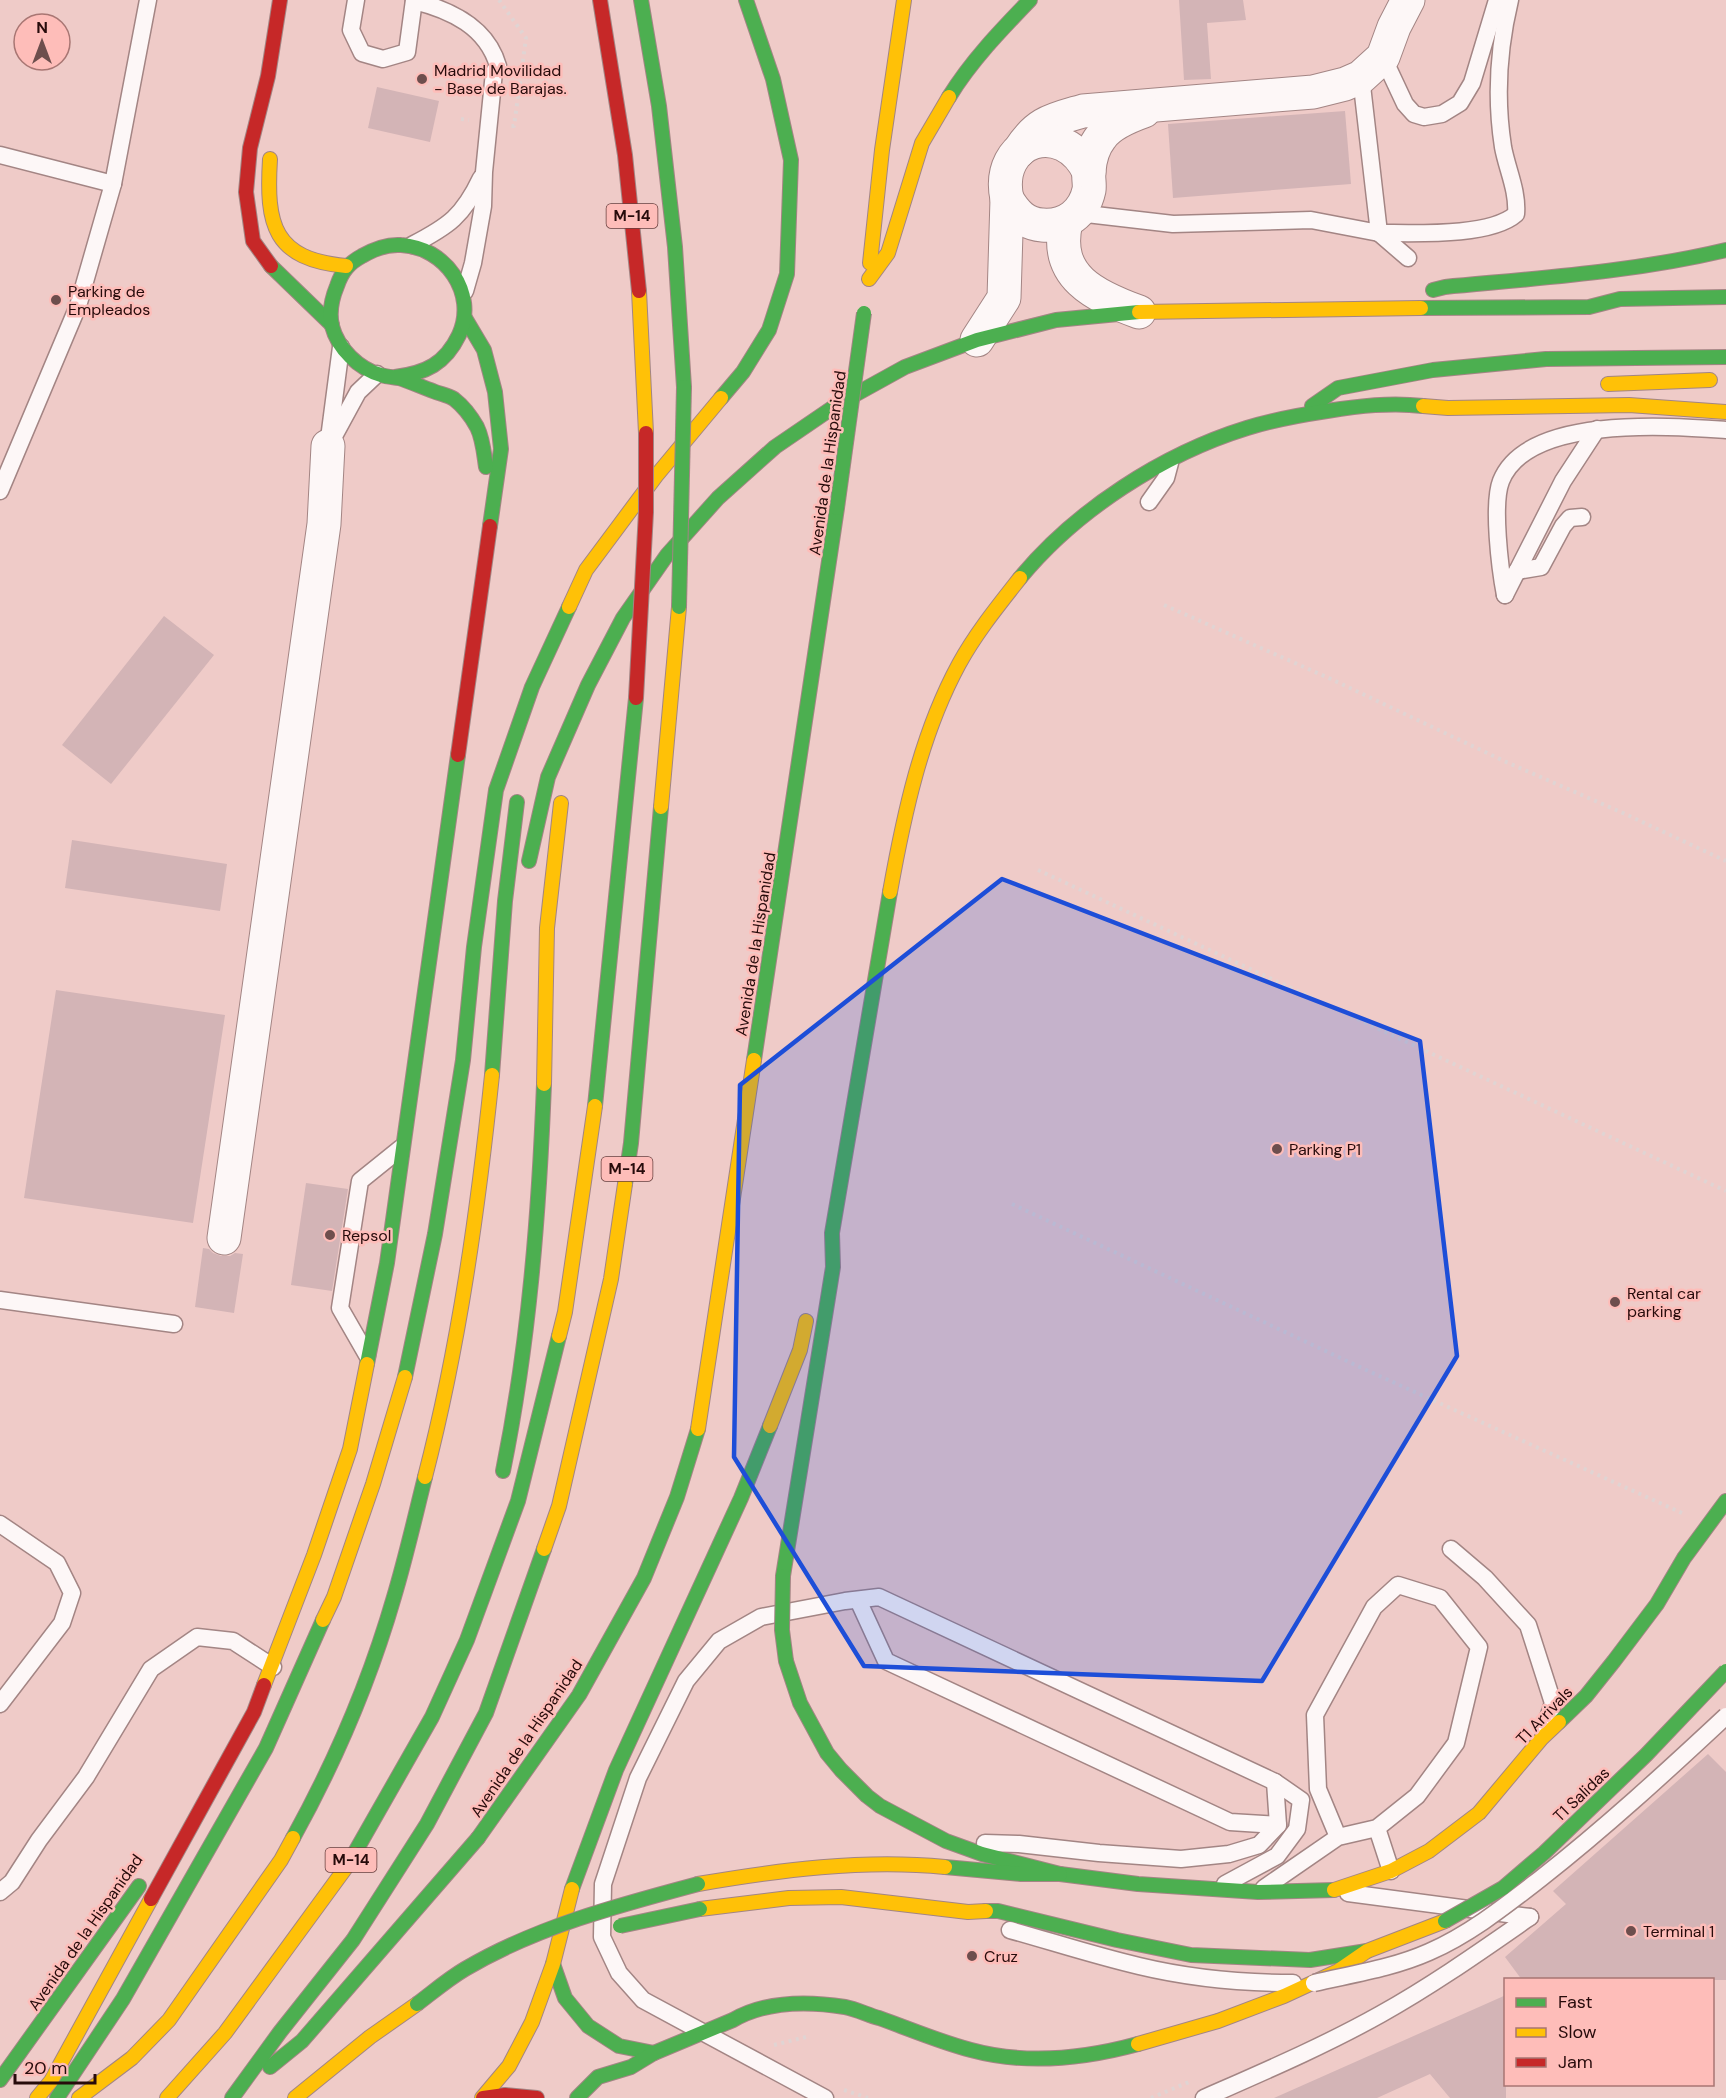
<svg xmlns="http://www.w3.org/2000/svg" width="1726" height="2098" viewBox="0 0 1726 2098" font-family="'DM Sans',sans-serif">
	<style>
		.building { fill: #d3b4b6 }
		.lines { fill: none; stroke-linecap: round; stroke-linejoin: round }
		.lane-casing { stroke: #a38584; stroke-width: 19 }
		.street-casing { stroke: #a38584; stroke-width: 35 }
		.fast-casing { stroke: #a38584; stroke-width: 16 }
		.slow-casing { stroke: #a38584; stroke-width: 16 }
		.jam-casing { stroke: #a38584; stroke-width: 16 }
		.path { stroke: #e0d4d3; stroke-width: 4; stroke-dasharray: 3 4.5; stroke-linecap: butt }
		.lane { stroke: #fdf7f7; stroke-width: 16 }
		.street { stroke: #fdf7f7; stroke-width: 33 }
		.fast { stroke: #4caf50; stroke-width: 14 }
		.slow { stroke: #ffc107; stroke-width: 14 }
		.jam { stroke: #c62828; stroke-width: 14 }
		.lane-bridge-casing { stroke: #a38584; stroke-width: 19; stroke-linecap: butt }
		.fast-bridge-casing { stroke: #a38584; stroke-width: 16; stroke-linecap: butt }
		.jam-bridge-casing { stroke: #a38584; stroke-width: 16; stroke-linecap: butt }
		.lane-bridge { stroke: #fdf7f7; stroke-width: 16 }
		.fast-bridge { stroke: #4caf50; stroke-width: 14 }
		.jam-bridge { stroke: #c62828; stroke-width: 14 }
		.marked { fill: #1d4ed8; fill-opacity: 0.2; stroke: #1d4ed8; stroke-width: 4.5; stroke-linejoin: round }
		.poi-dot { fill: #6d4e4d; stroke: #febdb9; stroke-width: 2 }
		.labels { text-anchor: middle; stroke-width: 5; stroke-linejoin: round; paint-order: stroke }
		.shield { fill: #febdb9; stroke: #68403f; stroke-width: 1.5 }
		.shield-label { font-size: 15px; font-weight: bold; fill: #270b0b }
		.poi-label { font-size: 16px; fill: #270b0b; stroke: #febdb9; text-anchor: start }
		.street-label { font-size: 16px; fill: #270b0b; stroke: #febdb9 }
	</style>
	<rect width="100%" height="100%" fill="#efcbc8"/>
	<!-- building -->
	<g class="building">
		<polygon points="1179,0 1243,0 1246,20 1207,23 1211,79 1184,80"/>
		<polygon points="377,87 439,101 430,142 368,128"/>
		<polygon points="1345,111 1351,184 1173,198 1168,124"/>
		<polygon points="164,616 214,655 111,784 62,745"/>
		<polygon points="72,840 227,864 220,911 65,888"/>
		<polygon points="56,990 225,1015 193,1223 24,1198"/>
		<polygon points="306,1183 348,1189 332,1291 291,1285"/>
		<polygon points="203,1248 209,1249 213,1253 221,1256 230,1256 235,1253 243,1254 234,1313 195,1307"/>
		<polygon points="1708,1754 1726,1772 1726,1980 1522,1980 1505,1957 1566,1904 1553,1891"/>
		<polygon points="1506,1995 1506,2098 1450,2098 1430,2074 1377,2098 1274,2098"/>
	</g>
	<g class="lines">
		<defs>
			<g id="lane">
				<polyline points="356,0 351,30 362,53 383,59 407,52 414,0"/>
				<path d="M414,1c37,9 73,26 84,65l-4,6 -10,100 -1,34 -10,57 -8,28"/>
				<polyline points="1383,57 1405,104 1414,114 1424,117 1442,114 1460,103 1472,83 1497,0"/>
				<polyline points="0,155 113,184"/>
				<polyline points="1078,213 1173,224 1311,220 1379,233 1361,77"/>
				<path d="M1379,233c35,0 111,4 137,-19 2,-23 -9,-45 -13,-67 -8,-51 -5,-97 7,-147"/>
				<polyline points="1379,233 1408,258"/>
				<path d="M412,245c37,-19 51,-29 69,-67"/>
				<polyline points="333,438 358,392 377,374"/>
				<polyline points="328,446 341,347"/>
				<polyline points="0,491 78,306 113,184 148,0"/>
				<polyline points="1149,502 1166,478 1170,463"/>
				<polyline points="1517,571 1541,567 1563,526 1570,518 1582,517"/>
				<path d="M1505,595c-5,-26 -13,-91 -4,-114 26,-66 168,-55 225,-51"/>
				<polyline points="1505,595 1563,481 1597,429"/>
				<polyline points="0,1300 174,1324"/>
				<polyline points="367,1355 340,1308 360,1181 401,1148"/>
				<polyline points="0,1524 57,1563 72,1593 62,1623 0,1704"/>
				<polyline points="1451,1549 1485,1578 1528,1625 1553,1703 1545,1727"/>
				<polyline points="858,1600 886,1661 1230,1822 1278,1825"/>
				<polyline points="1377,1828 1391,1871"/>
				<polyline points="985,1843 1019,1844 1099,1853 1181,1859 1229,1854 1259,1845 1278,1825 1275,1782"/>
				<polyline points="1264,1888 1338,1837 1377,1828 1417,1796 1456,1743 1479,1647 1440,1598 1398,1585 1374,1607 1315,1715 1318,1789 1338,1837"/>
				<polyline points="0,1892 12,1882 39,1840 86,1777 151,1669 197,1637 233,1641 273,1667"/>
				<polyline points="1348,1893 1530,1917"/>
				<path d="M1010,1930c43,12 86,26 129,36 50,12 103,17 154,17"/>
				<polyline points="825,2098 643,2000 619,1973 602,1937 603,1884 638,1778 686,1681 719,1641 761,1617 845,1601 879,1597 1275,1782 1301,1800 1297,1829 1277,1856 1225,1884"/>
				<path d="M1204,2098c59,-26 120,-52 177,-84 52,-29 100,-63 149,-97"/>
			</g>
			<g id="street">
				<path d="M1019,151c18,-29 33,-31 64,-40l230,-19 32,-8 16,-7 22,-20 11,-30 14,-27"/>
				<path d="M1007,199c8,14 18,25 35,26 24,2 42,-12 47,-35 1,-6 -1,-12 0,-19 1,-13 4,-24 12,-34 9,-13 29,-21 43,-26"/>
				<path d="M1066,222c-13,55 29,74 73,90"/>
				<path d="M977,340l27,-42 3,-99c-13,-60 56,-82 82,-27"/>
				<polyline points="224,1238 324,524 328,446"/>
			</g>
			<g id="fast">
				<polyline points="641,0 659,106 675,247 684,387"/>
				<path d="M949,97c22,-36 52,-67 81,-97"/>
				<polyline points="271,266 332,325"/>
				<path d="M1433,290l12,-3c94,-9 189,-15 281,-37"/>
				<polyline points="1421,308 1589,307 1620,299 1726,297"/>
				<polyline points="465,318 484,350 495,392 501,449 490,526"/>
				<path d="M395,377c31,-4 50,-13 64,-42 19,-42 -14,-88 -58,-90 -14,-1 -27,4 -39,11 -13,7 -20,15 -25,30 -5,12 -8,27 -5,40 6,23 27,43 49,49 6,2 12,2 18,3 12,4 23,9 34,13 7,3 15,4 21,8 9,7 18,19 23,28 6,12 7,27 9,40"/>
				<polyline points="721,398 743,372 769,330 787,274 791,160 773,79 746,0"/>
				<polyline points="1312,406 1338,388 1433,370 1546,359 1726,357"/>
				<path d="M1020,578c56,-68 143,-124 227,-150 26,-8 53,-13 80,-17 32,-5 64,-9 96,-5"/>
				<polyline points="529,861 548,777 588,685 623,618 667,555 718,498 775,447 838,404 905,367 977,340 1056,320 1139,312"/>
				<polyline points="754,1060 837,508"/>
				<polyline points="492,1075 505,901 517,802"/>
				<polyline points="595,1106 636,698"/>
				<polyline points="625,1184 631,1143 661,807"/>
				<polyline points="367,1364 387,1263 458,755"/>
				<polyline points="405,1377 435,1234 463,1060 474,947 496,790 532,687 569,607"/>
				<path d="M503,1471c26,-128 36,-257 41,-387"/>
				<polyline points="783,1576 833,1267 832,1233 890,892"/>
				<polyline points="786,1661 800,1703 827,1753 841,1770 867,1796 880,1806 946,1841 982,1854 1060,1874 1138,1884 1258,1892 1334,1890"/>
				<polyline points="1559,1722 1586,1696 1614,1661 1657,1604 1684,1558 1726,1501"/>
				<path d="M293,1838c42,-76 77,-158 101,-241 12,-40 21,-80 31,-120"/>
				<polyline points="478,1838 579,1695 644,1578 677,1497 698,1429"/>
				<polyline points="354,1854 432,1717 467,1640 518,1501 559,1336"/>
				<polyline points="945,1867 1021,1874 1060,1874"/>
				<polyline points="572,1889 616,1770 741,1498 770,1426"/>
				<polyline points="986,1911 998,1911 1117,1940 1191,1955 1310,1960 1367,1951"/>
				<polyline points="553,1964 565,1998 588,2026 619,2046 654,2053"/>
				<polyline points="270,2067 302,2041 478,1838"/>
				<polyline points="0,2080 139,1886"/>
				<polyline points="57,2098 123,1999 266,1748 323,1620"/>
				<polyline points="232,2098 280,2032 353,1940 427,1824 486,1713 544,1549"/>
				<path d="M577,2098l21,-21 33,-10 23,-14 79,-33c33,-19 75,-19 112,-13 11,2 23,8 34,11 31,11 61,24 92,32 55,15 112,9 167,-6"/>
			</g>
			<g id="slow">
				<path d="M270,159c-4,66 3,100 76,107"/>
				<polyline points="870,263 882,150 904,0"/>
				<polyline points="869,279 888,253 922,143 949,97"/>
				<polyline points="639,291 646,433"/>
				<polyline points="1139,312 1421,308"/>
				<polyline points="1608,384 1710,380"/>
				<polyline points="1423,406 1448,408 1629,405 1726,412"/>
				<polyline points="569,607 586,570 656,476 721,398"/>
				<polyline points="661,807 679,607"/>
				<path d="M890,892c14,-78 31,-158 69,-228 17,-31 39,-58 61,-86"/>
				<polyline points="544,1084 547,928 561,803"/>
				<polyline points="559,1336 565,1312 595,1106"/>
				<polyline points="770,1426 800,1350 806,1321"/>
				<polyline points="698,1429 754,1060"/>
				<path d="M425,1477c34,-131 53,-267 67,-402"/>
				<polyline points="544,1549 559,1506 611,1279 625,1184"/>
				<polyline points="323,1620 334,1597 373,1484 405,1377"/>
				<polyline points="264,1685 314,1555 350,1449 367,1364"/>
				<path d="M698,1884c82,-14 164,-25 247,-17"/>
				<polyline points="1334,1890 1391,1871 1429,1851 1479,1813 1541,1739 1559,1722"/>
				<polyline points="700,1909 789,1898 841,1897 968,1912 986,1911"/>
				<polyline points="1138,2044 1218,2021 1284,1996 1338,1971 1367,1951 1445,1921"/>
				<polyline points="37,2098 51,2081 151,1899"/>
				<polyline points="79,2098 132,2058 169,2020 281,1860 293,1838"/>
				<polyline points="167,2098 225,2033 347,1866 354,1854"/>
				<polyline points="295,2098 370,2037 417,2004"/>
				<polyline points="482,2098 509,2066 532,2022 553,1964 572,1889"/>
			</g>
			<g id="jam">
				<polyline points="600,0 625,155 639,291"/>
				<polyline points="271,266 253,241 246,192 250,148 268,76 280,0"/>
				<polyline points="458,755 490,526"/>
				<polyline points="151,1899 254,1712 264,1685"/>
				<polyline points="483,2098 505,2095 537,2098"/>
			</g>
		</defs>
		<!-- lane casing -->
		<use href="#lane" class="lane-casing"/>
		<!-- street casing -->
		<use href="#street" class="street-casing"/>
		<!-- fast casing -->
		<use href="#fast" class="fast-casing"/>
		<!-- slow casing -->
		<use href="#slow" class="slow-casing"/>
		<!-- jam casing -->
		<use href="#jam" class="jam-casing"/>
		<!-- path -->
		<g class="path">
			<polyline points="499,0 526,38 514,126 509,126"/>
			<polyline points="461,119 469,120"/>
			<polyline points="1164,605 1331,679 1504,761 1623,813 1726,861"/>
			<polyline points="1038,870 1726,1191"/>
			<polyline points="1012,1204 1364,1369 1682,1513"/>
			<polyline points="774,2045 810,2036"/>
			<polyline points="844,2090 868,2098"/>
			<polyline points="1151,2098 1189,2082"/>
		</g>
		<!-- lane -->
		<use href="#lane" class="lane"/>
		<!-- street -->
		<use href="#street" class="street"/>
		<!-- fast -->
		<use href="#fast" class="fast"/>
		<!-- slow -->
		<use href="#slow" class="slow"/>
		<!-- jam -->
		<use href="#jam" class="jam"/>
		<defs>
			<path id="lane-bridge" d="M1314,1983c39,-9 79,-15 115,-31 41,-18 76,-46 111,-73 65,-51 126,-107 186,-163"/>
			<g id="fast-bridge">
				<polyline points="837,508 864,313"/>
				<polyline points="679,607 684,387"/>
				<polyline points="783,1576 782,1630 786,1661"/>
				<polyline points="1445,1921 1503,1888 1544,1853 1646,1755 1726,1671"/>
				<polyline points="620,1926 700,1909"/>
				<path d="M417,2004c16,-12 31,-25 48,-35 71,-42 154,-64 233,-85"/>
			</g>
			<polyline id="jam-bridge" points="636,698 646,512 646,433"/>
		</defs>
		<!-- lane-bridge casing -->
		<use href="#lane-bridge" class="lane-bridge-casing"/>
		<!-- fast-bridge casing -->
		<use href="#fast-bridge" class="fast-bridge-casing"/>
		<!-- jam-bridge casing -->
		<use href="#jam-bridge" class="jam-bridge-casing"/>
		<!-- lane-bridge -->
		<use href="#lane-bridge" class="lane-bridge"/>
		<!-- fast-bridge -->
		<use href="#fast-bridge" class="fast-bridge"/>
		<!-- jam-bridge -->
		<use href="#jam-bridge" class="jam-bridge"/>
	</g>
	<!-- marked area -->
	<path class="marked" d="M1002,879l418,162 37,315 -195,325 -398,-15 -130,-209 6,-372z"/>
	<!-- markers -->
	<g class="poi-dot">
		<circle cx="422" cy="79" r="6"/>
		<circle cx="56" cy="300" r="6"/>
		<circle cx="1277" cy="1149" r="6"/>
		<circle cx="330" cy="1235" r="6"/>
		<circle cx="1615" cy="1302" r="6"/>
		<circle cx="1631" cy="1931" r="6"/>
		<circle cx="972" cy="1956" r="6"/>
	</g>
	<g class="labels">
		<!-- shield labels -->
		<g class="shield">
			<rect x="606.5" y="204" width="51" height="24" rx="4.5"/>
			<rect x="601.5" y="1157" width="51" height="24" rx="4.5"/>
			<rect x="325.5" y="1848" width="51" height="24" rx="4.5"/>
		</g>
		<g class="shield-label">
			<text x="632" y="221">M-14</text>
			<text x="627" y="1174">M-14</text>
			<text x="351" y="1865">M-14</text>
		</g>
		<!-- poi labels -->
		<g class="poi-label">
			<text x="434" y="76">Madrid Movilidad<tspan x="434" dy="18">- Base de Barajas.</tspan></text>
			<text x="68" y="297">Parking de<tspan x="68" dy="18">Empleados</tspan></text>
			<text x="1289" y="1155">Parking P1</text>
			<text x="342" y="1241">Repsol</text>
			<text x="1627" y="1299">Rental car<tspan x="1627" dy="18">parking</tspan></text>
			<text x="1643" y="1937">Terminal 1</text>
			<text x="984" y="1962">Cruz</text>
		</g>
		<!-- street labels -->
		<g class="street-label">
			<text transform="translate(827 463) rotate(-82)" y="6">Avenida de la Hispanidad</text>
			<text transform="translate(755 944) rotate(-81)" y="6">Avenida de la Hispanidad</text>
			<text transform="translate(1544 1715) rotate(-46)" y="6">T1 Arrivals</text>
			<text transform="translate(526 1738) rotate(-56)" y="6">Avenida de la Hispanidad</text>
			<text transform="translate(1581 1794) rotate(-44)" y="6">T1 Salidas</text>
			<text transform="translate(85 1932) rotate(-55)" y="6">Avenida de la Hispanidad</text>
		</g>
	</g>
	<!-- legend -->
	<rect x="1504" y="1978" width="210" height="108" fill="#febdb9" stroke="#a87673" stroke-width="1.5"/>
	<rect x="1516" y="1998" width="30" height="9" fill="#4caf50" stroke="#a87673" stroke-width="1.5"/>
	<text x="1558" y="2008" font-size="18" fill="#270b0b">Fast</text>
	<rect x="1516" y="2028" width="30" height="9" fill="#ffc107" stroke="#a87673" stroke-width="1.5"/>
	<text x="1558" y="2038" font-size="18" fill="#270b0b">Slow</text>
	<rect x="1516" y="2058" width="30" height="9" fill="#c62828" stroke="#a87673" stroke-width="1.5"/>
	<text x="1558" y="2068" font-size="18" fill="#270b0b">Jam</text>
	<!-- north arrow -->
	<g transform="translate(42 42)"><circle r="28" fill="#febdb9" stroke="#a87673" stroke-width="1.5"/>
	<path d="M0-4.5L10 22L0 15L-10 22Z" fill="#6d4e4d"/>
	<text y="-9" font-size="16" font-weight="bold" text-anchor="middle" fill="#270b0b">N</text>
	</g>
	<!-- scale -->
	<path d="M15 2074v9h80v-9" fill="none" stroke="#270b0b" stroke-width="3"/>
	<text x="24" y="2074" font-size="18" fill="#270b0b" stroke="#febdb9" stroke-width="4.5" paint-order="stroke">20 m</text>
</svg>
